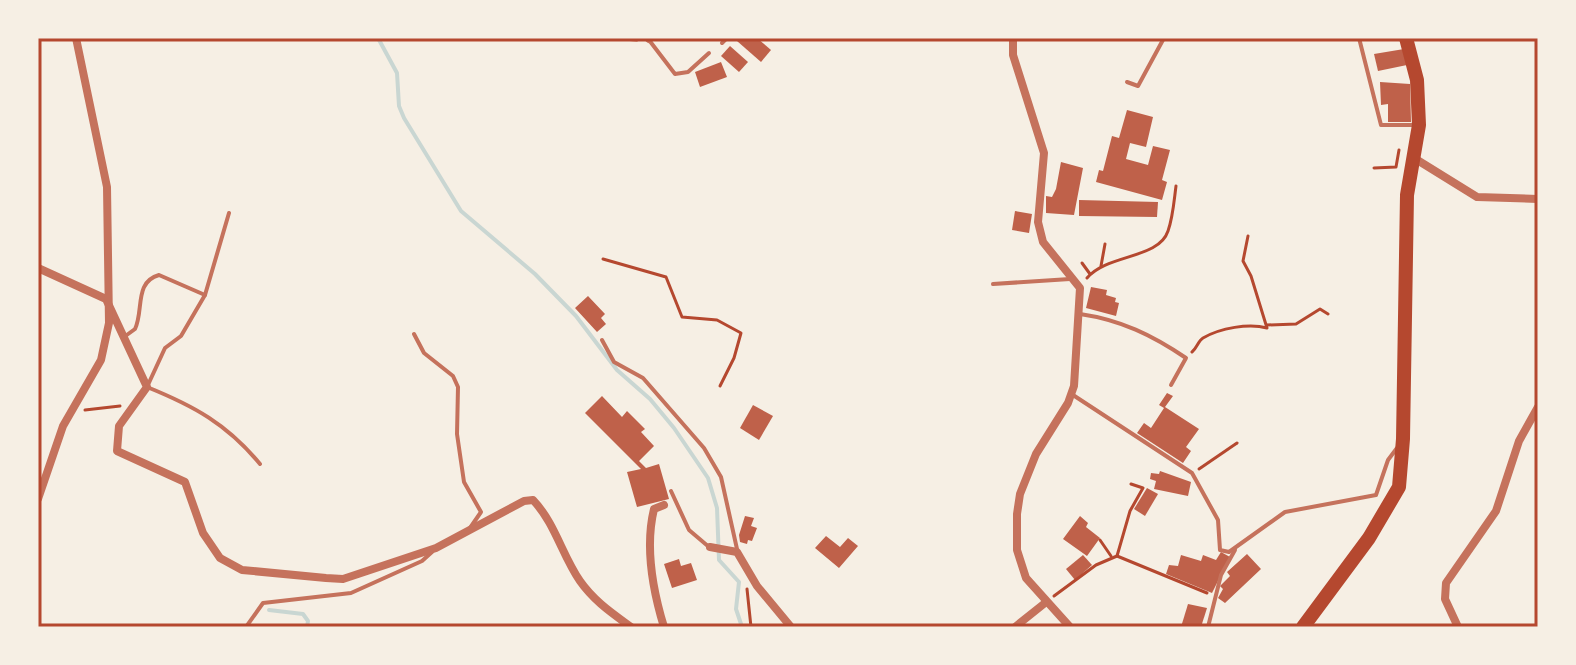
<svg xmlns="http://www.w3.org/2000/svg" width="1576" height="665" viewBox="0 0 1576 665" font-family="'Noto Serif',serif">
	<style>
		.lines { fill: none; stroke-linecap: round; stroke-linejoin: round }
		.stream { stroke: #c9d6d2; stroke-width: 4 }
		.building { fill: #bf614a }
		.path { stroke: #b5482f; stroke-width: 3 }
		.service { stroke: #c5725c; stroke-width: 4 }
		.minor { stroke: #c5725c; stroke-width: 8 }
		.trunk { stroke: #b5482f; stroke-width: 14 }
		.neatline { fill: none; stroke: #b5482f; stroke-width: 3 }
	</style>
	<rect width="100%" height="100%" fill="#f6efe4"/>
	<g class="lines">
		<!-- stream -->
		<g class="stream">
			<polyline points="378,38 397,73 399,106 404,118 461,211 535,274 576,316 617,370 650,399 674,428 708,478 717,508 719,560 739,582 736,609 742,627"/>
			<polyline points="269,610 303,614 308,621 307,627"/>
		</g>
	</g>
	<!-- building -->
	<g class="building">
		<polygon points="740,38 757,38 771,50 761,62 737,41"/>
		<polygon points="730,46 748,62 739,72 721,56"/>
		<polygon points="1404,49 1407,65 1378,71 1374,54"/>
		<polygon points="721,62 727,77 700,87 695,72"/>
		<polygon points="1380,82 1410,84 1411,122 1388,122 1388,104 1381,105"/>
		<polygon points="1127,110 1153,117 1146,147 1130,143 1126,159 1148,165 1153,146 1170,150 1162,180 1167,182 1162,200 1096,182 1099,170 1103,171 1112,136 1119,138"/>
		<polygon points="1061,162 1083,168 1074,215 1046,213 1046,196 1052,197 1056,189"/>
		<polygon points="1079,200 1158,202 1157,217 1079,216"/>
		<polygon points="1015,211 1032,214 1029,233 1012,230"/>
		<polygon points="1091,287 1107,290 1106,295 1116,298 1115,302 1119,303 1116,316 1086,308"/>
		<polygon points="588,296 605,314 601,318 606,324 597,332 575,308"/>
		<polygon points="1167,393 1173,396 1165,407 1199,429 1186,447 1191,451 1183,463 1137,433 1144,423 1151,428 1164,408 1159,405"/>
		<polygon points="602,396 622,417 627,411 645,429 641,432 654,446 639,461 646,468 659,464 669,499 637,507 627,472 641,469 585,413"/>
		<polygon points="753,405 773,416 759,440 740,428"/>
		<polygon points="1160,471 1191,482 1188,496 1154,489 1156,481 1150,479 1151,473 1159,474"/>
		<polygon points="1147,488 1158,494 1145,516 1134,509"/>
		<polygon points="745,516 754,518 751,526 757,528 752,541 748,540 747,544 740,542 739,535"/>
		<polygon points="1080,516 1088,523 1086,527 1100,538 1087,556 1063,539"/>
		<polygon points="826,536 840,547 848,538 858,546 839,568 815,548"/>
		<polygon points="1221,552 1230,557 1212,593 1166,574 1169,565 1178,566 1181,555 1201,561 1203,555 1216,560"/>
		<polygon points="1247,554 1261,569 1225,603 1218,598 1223,589 1220,586 1230,576 1227,572"/>
		<polygon points="1083,555 1092,565 1075,580 1066,569"/>
		<polygon points="679,559 681,566 691,563 697,580 672,588 664,564"/>
		<polygon points="1188,604 1207,608 1201,627 1181,627"/>
	</g>
	<g class="lines">
		<!-- path -->
		<g class="path">
			<polyline points="608,38 637,40"/>
			<polyline points="1374,168 1396,167 1399,150"/>
			<polyline points="603,259 666,277 682,317 717,320 741,333 734,358 720,386"/>
			<polyline points="1082,263 1090,274"/>
			<polyline points="1101,266 1105,244"/>
			<path d="M1087,278c20,-24 72,-19 81,-47 5,-14 6,-30 8,-45"/>
			<polyline points="1267,325 1296,324 1320,309 1328,314"/>
			<path d="M1192,352c5,-4 6,-11 11,-14 17,-10 46,-15 64,-10l-16,-52 -8,-15 5,-25"/>
			<polyline points="85,410 120,406"/>
			<polyline points="1199,469 1237,443"/>
			<polyline points="1100,540 1111,556"/>
			<polyline points="1117,556 1130,511 1143,488 1131,484"/>
			<polyline points="747,589 751,627"/>
			<polyline points="1054,596 1096,565 1117,556 1207,593"/>
		</g>
		<!-- service -->
		<g class="service">
			<polyline points="1359,38 1381,125 1417,125"/>
			<polyline points="649,40 675,74 688,72 709,53"/>
			<polyline points="722,43 727,38"/>
			<polyline points="1127,82 1138,86 1164,38"/>
			<path d="M229,213l-24,82 -24,41 -16,12 -18,39c47,19 80,37 113,77"/>
			<polyline points="993,284 1070,279"/>
			<path d="M1080,314c41,6 72,21 106,44l-15,27"/>
			<polyline points="414,334 424,353 453,376 458,387 457,434 464,482 481,512 470,528"/>
			<path d="M124,337l11,-8c9,-19 -1,-47 24,-54l46,20"/>
			<polyline points="602,340 614,362 643,378 704,448 721,477 737,549"/>
			<polyline points="1073,395 1192,473 1218,520 1220,550 1229,552 1285,512 1376,495 1388,460 1397,448"/>
			<polyline points="671,491 689,530 709,547"/>
			<polyline points="246,627 263,603 351,593 422,561 432,552"/>
			<polyline points="1208,627 1221,575 1235,550"/>
		</g>
		<!-- minor -->
		<g class="minor">
			<polyline points="1013,38 1013,55 1044,153 1038,222 1043,242 1080,288 1074,386 1068,403 1036,454 1020,494 1017,514 1017,550 1026,578 1070,627"/>
			<polyline points="649,39 650,38"/>
			<polyline points="1414,158 1477,197 1538,199"/>
			<path d="M38,268l68,31 41,88 -28,39 -2,25 68,31 18,51 17,25 22,12 84,8 17,1 93,-31 88,-47 9,-1c22,23 29,55 47,81 14,20 32,32 51,46"/>
			<polyline points="38,499 63,426 101,360 109,323 107,187 76,38"/>
			<path d="M664,505l-10,4c-9,37 -1,82 10,118"/>
			<polyline points="710,547 737,552 757,586 791,627"/>
			<polyline points="1015,627 1045,603"/>
			<polyline points="1458,627 1445,599 1446,583 1496,511 1519,441 1538,407"/>
		</g>
		<!-- trunk -->
		<polyline class="trunk" points="1303,627 1369,538 1399,487 1403,439 1407,195 1419,125 1417,80 1406,38"/>
	</g>
	<!-- border -->
	<rect width="1576" height="665" fill="none" stroke="#f6efe4" stroke-width="80"/>
	<rect x="40" y="40" width="1496" height="585" class="neatline"/>
</svg>
